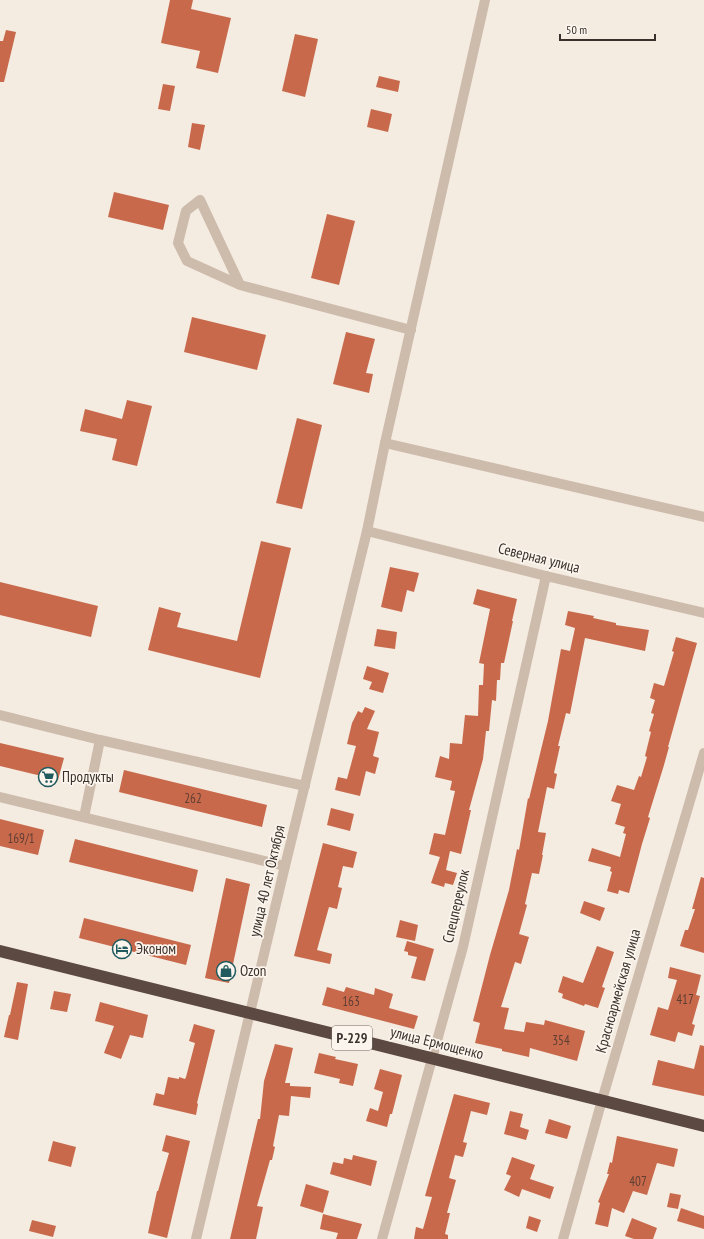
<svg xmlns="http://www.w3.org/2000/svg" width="704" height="1239" viewBox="0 0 704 1239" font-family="'PT Sans Narrow',sans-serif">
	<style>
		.building { fill: #c8694b }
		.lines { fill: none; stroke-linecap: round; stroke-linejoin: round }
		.minor { stroke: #cdbbac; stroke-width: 10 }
		.highway { stroke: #5c4a42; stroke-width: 12 }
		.labels { text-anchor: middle; stroke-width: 3.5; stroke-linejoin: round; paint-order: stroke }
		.number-label { font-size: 13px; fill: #5e3e33 }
		.shield { fill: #fbf5ee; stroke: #756b66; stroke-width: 1 }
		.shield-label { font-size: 14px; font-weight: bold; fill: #3b302b }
		.street-label { font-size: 15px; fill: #3b302b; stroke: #fbf5ee }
		.poi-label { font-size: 15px; fill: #3b302b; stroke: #fbf5ee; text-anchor: start }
	</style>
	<rect width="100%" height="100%" fill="#f4ebe1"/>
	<!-- building -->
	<g class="building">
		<polygon points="170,0 193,0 191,9 231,18 218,73 196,68 200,51 161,43"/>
		<polygon points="6,30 16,32 4,82 0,82 0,41 3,41"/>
		<polygon points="295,34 318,39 305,97 282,91"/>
		<polygon points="379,76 400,81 398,92 376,87"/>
		<polygon points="163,84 175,86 170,111 158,109"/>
		<polygon points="371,109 392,114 388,132 367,127"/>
		<polygon points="192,123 205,125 200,150 188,147"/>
		<polygon points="114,192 169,205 163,230 108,217"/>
		<polygon points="327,214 355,221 339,285 311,278"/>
		<polygon points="192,317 266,335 257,370 184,352"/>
		<polygon points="346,332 375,339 366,373 373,374 369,393 333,384"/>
		<polygon points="127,400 152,406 137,466 112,460 117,439 80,431 85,409 122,419"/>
		<polygon points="297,418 322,425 302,509 276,503"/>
		<polygon points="261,541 291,548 260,678 148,650 159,607 181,613 177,627 237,641"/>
		<polygon points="390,567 419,573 414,592 407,590 402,612 381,607"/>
		<polygon points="0,582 98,606 91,637 0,615"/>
		<polygon points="477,589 517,599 512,621 513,621 504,663 501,663 500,680 497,680 496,701 492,700 489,731 486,731 483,759 469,810 471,810 461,854 450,851 446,870 457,873 453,885 445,883 444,887 431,883 440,857 429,854 434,833 445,835 455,791 450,790 452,781 435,777 440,756 449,759 450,743 462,744 465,715 478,716 479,685 483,685 484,664 479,663 490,609 473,604"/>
		<polygon points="568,611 594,616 593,618 616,623 616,625 649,630 645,651 585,638 570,714 566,713 558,746 560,746 554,773 557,774 554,789 547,787 538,832 546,833 542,855 543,855 539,874 532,873 525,904 527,905 519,934 529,937 521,964 515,962 501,1007 509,1008 504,1029 524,1032 526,1022 544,1025 545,1020 585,1031 577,1061 530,1048 529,1057 502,1051 502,1049 475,1043 480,1023 473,1021 490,955 509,890 517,849 519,850 528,798 529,799 548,721 561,649 570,651 575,628 565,625"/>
		<polygon points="377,629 397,632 395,649 374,646"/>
		<polygon points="676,637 697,643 668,747 669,747 664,765 648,817 650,818 642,844 633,878 629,893 619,890 618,894 607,891 612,872 610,871 611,867 588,861 592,848 620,857 626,834 623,833 625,827 615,824 621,804 611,801 617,785 634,790 639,776 641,777 647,757 645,756 651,732 649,731 654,714 651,713 655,700 650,698 654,683 664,686 674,652 672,651"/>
		<polygon points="367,666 389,673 383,693 369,689 372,682 363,679"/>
		<polygon points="365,707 375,711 367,729 379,732 373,756 379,758 375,774 366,771 360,796 335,790 338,777 347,779 356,746 347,744 352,723 358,711 362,713"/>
		<polygon points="0,743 64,758 58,780 0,766"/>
		<polygon points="124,770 267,805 262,827 119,792"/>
		<polygon points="331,808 354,814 350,831 327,825"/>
		<polygon points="0,819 44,830 38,855 0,846"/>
		<polygon points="75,839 198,870 193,892 69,862"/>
		<polygon points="323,843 357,852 353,868 343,866 338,887 342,888 337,909 329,907 317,950 332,954 330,964 294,956"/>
		<polygon points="701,877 704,878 704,953 680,946 685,930 688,930 695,909 692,909"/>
		<polygon points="226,878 250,884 229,983 205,978"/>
		<polygon points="584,901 605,908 600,921 580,913"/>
		<polygon points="84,918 191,945 186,965 79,938"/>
		<polygon points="400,920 418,925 415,941 396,937"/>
		<polygon points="407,941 434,949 425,981 411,978 417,957 408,955 408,952 404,951"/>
		<polygon points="597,946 614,952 602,987 605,988 598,1008 585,1004 584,1006 562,998 563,994 558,992 563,976 583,983"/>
		<polygon points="670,967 701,975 696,995 700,996 692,1024 695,1025 692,1036 678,1032 675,1042 650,1035 658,1007 668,1010 677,980 668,978"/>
		<polygon points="17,982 28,984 18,1040 4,1037 9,1015 10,1015"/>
		<polygon points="327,987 344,992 346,987 374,995 375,988 393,994 389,1008 418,1016 414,1029 322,1005"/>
		<polygon points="54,991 71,994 67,1012 50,1009"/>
		<polygon points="100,1002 148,1015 143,1038 130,1035 121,1059 104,1053 114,1026 95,1021"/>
		<polygon points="194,1024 215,1030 197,1103 198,1104 196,1115 153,1105 156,1093 164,1095 168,1077 179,1079 179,1077 185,1079 186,1077 195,1043 189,1041"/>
		<polygon points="275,1044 293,1048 285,1083 290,1083 290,1086 311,1087 310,1098 291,1096 289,1116 279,1115 273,1146 275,1147 272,1160 270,1160 257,1206 263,1207 256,1239 230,1239 258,1119 260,1119 264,1081"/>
		<polygon points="700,1045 704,1046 704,1096 652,1085 658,1060 694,1069"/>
		<polygon points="319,1053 336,1057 335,1059 358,1064 353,1086 339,1083 340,1079 314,1073"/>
		<polygon points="380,1069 402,1075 392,1114 390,1114 387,1127 366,1121 370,1108 378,1111 383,1092 374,1089"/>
		<polygon points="454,1094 490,1103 487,1115 471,1111 463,1142 467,1143 463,1157 455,1155 449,1178 456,1180 447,1213 450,1213 445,1234 448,1235 448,1239 414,1239 416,1227 423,1229 432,1197 425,1196"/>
		<polygon points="510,1111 523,1114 520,1127 529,1130 526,1140 504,1134"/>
		<polygon points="549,1119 571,1126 567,1139 545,1133"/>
		<polygon points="166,1135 190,1141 167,1238 148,1233 157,1191 158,1191 169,1153 162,1151"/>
		<polygon points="617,1136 678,1149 674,1167 657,1163 647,1195 633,1191 624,1213 612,1208 608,1227 595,1224 600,1203 598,1202 609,1174 607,1174 610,1162 612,1163"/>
		<polygon points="53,1141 76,1147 71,1167 48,1161"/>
		<polygon points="353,1155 377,1161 371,1186 330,1174 333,1162 343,1164 344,1158 352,1160"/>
		<polygon points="512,1157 535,1165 530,1179 554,1187 550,1199 522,1189 519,1197 504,1190 511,1176 506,1174"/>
		<polygon points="306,1184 329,1191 323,1213 300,1206"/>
		<polygon points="670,1193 681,1195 678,1209 667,1207"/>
		<polygon points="681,1208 704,1216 704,1229 677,1221"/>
		<polygon points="323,1214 362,1224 357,1239 336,1239 338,1233 320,1229"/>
		<polygon points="529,1216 541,1220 537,1232 526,1228"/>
		<polygon points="632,1218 657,1228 653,1239 634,1239 625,1236"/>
		<polygon points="32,1220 56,1226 53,1237 29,1231"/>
	</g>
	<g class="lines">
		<!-- minor -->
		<g class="minor">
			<polyline points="240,285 187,261 178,243 186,211 200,200 240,285 411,330"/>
			<polyline points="385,443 485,0"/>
			<polyline points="367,531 546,576 704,613"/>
			<polyline points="0,715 100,740 305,786"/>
			<polyline points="0,797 285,866"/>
			<polyline points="84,817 100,740"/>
			<polyline points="196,1239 285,866 367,531 385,443 704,517"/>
			<polyline points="382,1239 463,947 546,576"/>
			<polyline points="563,1239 602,1100 704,753"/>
		</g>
		<!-- highway -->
		<polyline class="highway" points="0,951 704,1126"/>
	</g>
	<!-- icons -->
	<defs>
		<symbol id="supermarket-ring" viewBox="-11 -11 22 22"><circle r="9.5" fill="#fbf5ee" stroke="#1f5a5e" stroke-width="1.5"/><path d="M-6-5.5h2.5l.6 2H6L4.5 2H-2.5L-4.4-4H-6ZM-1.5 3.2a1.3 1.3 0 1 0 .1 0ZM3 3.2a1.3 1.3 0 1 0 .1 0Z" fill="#1f5a5e"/></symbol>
		<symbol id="hotel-ring" viewBox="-11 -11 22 22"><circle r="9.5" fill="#fbf5ee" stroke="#1f5a5e" stroke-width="1.5"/><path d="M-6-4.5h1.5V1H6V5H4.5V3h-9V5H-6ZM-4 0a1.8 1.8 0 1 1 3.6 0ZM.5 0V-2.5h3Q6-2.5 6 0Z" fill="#1f5a5e"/></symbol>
		<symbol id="shop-ring" viewBox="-11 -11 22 22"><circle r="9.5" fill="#fbf5ee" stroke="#1f5a5e" stroke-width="1.5"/><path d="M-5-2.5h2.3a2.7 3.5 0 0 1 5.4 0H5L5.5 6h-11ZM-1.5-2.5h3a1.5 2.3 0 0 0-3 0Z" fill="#1f5a5e"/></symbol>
	</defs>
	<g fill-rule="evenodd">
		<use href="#supermarket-ring" x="37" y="766" width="22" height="22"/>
		<use href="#hotel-ring" x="111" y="938" width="22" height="22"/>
		<use href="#shop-ring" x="215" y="960" width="22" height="22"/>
	</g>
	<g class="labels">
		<!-- number labels -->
		<g class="number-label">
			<text x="193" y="803">262</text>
			<text x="21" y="843">169/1</text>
			<text x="685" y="1004">417</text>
			<text x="351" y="1006">163</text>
			<text x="561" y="1045">354</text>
			<text x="638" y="1186">407</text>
		</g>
		<!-- shield labels -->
		<rect class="shield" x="332" y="1026" width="40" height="24" rx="3"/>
		<g class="shield-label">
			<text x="352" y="1043">Р-229</text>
		</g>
		<!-- street labels -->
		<g class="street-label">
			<text transform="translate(539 558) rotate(14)" y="5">Северная улица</text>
			<text transform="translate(267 881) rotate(-77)" y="5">улица 40 лет Октября</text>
			<text transform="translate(456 906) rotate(-77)" y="5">Спецпереулок</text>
			<text transform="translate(618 991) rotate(-74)" y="5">Красноармейская улица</text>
			<text transform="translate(437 1043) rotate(14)" y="5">улица Ермощенко</text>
		</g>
		<!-- poi labels -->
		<g class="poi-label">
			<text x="62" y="782">Продукты</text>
			<text x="136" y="954">Эконом</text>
			<text x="240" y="976">Ozon</text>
		</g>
	</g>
	<!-- scale -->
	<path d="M560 34v6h95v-6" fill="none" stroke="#3b302b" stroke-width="2"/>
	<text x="566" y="34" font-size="12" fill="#3b302b" stroke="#fbf5ee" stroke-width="3" paint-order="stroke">50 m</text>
</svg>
